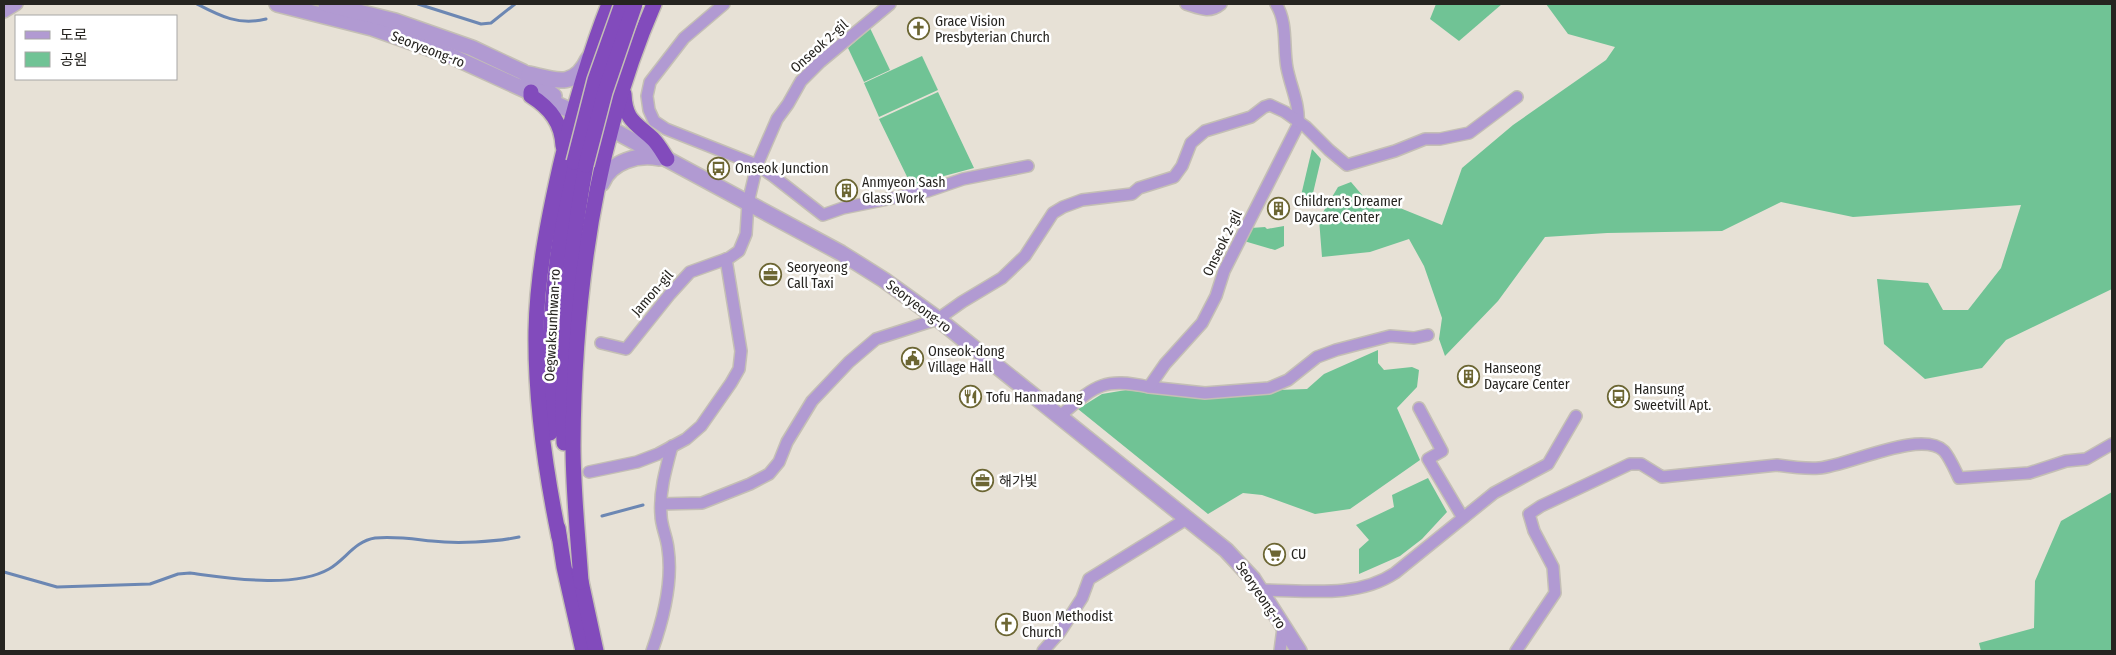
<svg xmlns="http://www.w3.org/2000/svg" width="2116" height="655" viewBox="0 0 2116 655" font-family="'Fira Sans Condensed','Noto Sans KR',sans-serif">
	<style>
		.green { fill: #70c395 }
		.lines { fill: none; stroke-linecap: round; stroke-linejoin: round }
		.stream { stroke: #6c87b3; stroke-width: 3 }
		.minor-casing { stroke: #c4bfb5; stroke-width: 14 }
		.tertiary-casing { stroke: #c4bfb5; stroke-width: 18 }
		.trunk-casing { stroke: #c4bfb5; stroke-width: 18 }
		.minor { stroke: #b19ad2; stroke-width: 11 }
		.tertiary { stroke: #b19ad2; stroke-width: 15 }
		.trunk { stroke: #824bbc; stroke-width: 15 }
		.trunk-bridge-casing { stroke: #c4bfb5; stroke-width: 18; stroke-linecap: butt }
		.trunk-bridge { stroke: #824bbc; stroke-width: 15 }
		.labels { text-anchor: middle; stroke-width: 5; stroke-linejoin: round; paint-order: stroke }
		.poi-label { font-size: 14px; fill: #262420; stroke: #fff; text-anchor: start }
		.street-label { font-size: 14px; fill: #262420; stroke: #fff }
	</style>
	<rect width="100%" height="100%" fill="#e7e1d6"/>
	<!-- green -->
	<g class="green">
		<polygon points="1436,4 1502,4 1459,41 1430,19"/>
		<polygon points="1546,4 2112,4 2112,289 2006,340 1982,368 1925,379 1884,344 1877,279 1928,283 1943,310 1968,310 2001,268 2021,205 1853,217 1781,202 1722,231 1607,233 1545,237 1498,301 1445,356 1439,339 1442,318 1424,266 1409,239 1370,252 1322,257 1319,219 1338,187 1351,182 1374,209 1395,206 1442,225 1462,168 1513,125 1606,60 1615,47 1568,34"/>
		<polygon points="870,28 890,70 864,82 848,48"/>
		<polygon points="922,56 938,90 879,117 864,83"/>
		<polygon points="938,92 974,168 944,176 913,189 879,119"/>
		<polygon points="1312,149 1321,159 1310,206 1299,204"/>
		<polygon points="1284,226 1284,246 1275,250 1244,241 1251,228 1265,227 1267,229"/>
		<polygon points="1378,350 1378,363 1384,370 1412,367 1419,370 1417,387 1397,408 1420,460 1350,509 1315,514 1262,495 1243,493 1208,514 1078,409 1102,394 1126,390 1175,396 1216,398 1277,390 1307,389 1324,374"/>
		<polygon points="1428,478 1447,512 1422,539 1400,556 1359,574 1359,549 1369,540 1356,525 1394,507 1392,495"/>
		<polygon points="2112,492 2112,651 1981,651 1979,643 2034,628 2035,581 2061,521"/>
	</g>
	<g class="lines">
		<!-- stream -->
		<g class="stream">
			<path d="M197,4c23,12 42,22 69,15"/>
			<polyline points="418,4 481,24 491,23 515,4"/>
			<polyline points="602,516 643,505"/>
			<path d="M4,572l53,15 93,-3 28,-10 12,-1c39,5 104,16 139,-4 16,-9 26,-28 46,-31 20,-2 38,1 57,3 25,3 62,1 87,-4"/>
		</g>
		<defs>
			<g id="minor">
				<polyline points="724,4 684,38 650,82 647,96 649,110 654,121 666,129 757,165 773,176 823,215 843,208 928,191 963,179 1028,166"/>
				<path d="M1186,4c13,4 23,10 35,0"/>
				<polyline points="4,12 17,4"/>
				<polyline points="601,343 626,349 670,294 690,272 729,258 739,251 746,234 748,203 757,165 777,119 788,104 801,81 820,62 890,4"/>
				<polyline points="1149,387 1205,393 1269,388 1288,380 1317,357 1336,350 1390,336 1414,338 1428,335"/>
				<polyline points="1419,408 1442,451 1428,459 1463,518"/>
				<path d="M1060,416c35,-30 42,-39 89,-29l16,-23 37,-41 14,-27 8,-25 74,-146c2,-20 -7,-37 -11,-57 -4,-21 1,-45 -11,-64"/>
				<polyline points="589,472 637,462 658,454 686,439 701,426 731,383 739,369 741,351 726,259"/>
				<polyline points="661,504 702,503 750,484 769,474 779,462 787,442 812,401 849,362 876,339 938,319 962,302 1002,278 1025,256 1053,213 1063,207 1082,200 1132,194 1139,188 1174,177 1182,166 1191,143 1205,131 1251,117 1264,107 1270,105 1285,112 1306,127 1329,150 1347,165 1395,151 1425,139 1440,139 1469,133 1517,97"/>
				<path d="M1260,590c45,0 96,9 135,-17l99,-80 54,-29 28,-48"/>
				<path d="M652,651c11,-31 21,-69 16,-102 -1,-12 -7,-23 -7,-34 -2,-23 5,-47 11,-69"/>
				<polyline points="1043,651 1060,632 1082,598 1089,579 1188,518"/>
				<polyline points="1280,651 1283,628"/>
				<path d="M1516,651l39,-58 -2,-26 -19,-36 -5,-17 12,-8 89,-42h11l21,13 115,-12c14,2 27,4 42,3 29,-2 102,-39 125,-17 6,7 11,19 15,27l70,-5 37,-12 20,-2 26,-15"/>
			</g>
			<g id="tertiary">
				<polyline points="277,4 372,28 451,56 611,129 841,253 884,280 938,319 1226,550 1253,579 1299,651"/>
				<polyline points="326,4 395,21 472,48 523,72 554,96"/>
				<path d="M529,74c26,6 45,15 59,-15"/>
				<path d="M599,183h3c9,-22 36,-29 57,-25"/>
			</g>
			<g id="trunk">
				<path d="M531,92v4c19,12 31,27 32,50"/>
				<path d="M624,94c1,27 12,29 29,45 6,6 10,14 14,20"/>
				<path d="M550,433c-5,-92 5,-182 24,-271"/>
				<path d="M564,443c-4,-95 5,-186 22,-278"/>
				<polyline points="558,528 564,567 583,651"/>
				<path d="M559,537c-14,-68 -24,-136 -23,-206 1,-55 12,-111 24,-164 13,-56 28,-110 49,-163"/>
				<polyline points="579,572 596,651"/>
				<path d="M581,582c-3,-46 -8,-91 -8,-137 1,-149 21,-303 81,-441"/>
			</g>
		</defs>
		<!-- minor casing -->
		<use href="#minor" class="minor-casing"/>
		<!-- tertiary casing -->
		<use href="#tertiary" class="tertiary-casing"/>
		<!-- trunk casing -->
		<use href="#trunk" class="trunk-casing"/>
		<!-- minor -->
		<use href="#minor" class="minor"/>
		<!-- tertiary -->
		<use href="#tertiary" class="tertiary"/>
		<!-- trunk -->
		<use href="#trunk" class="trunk"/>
		<defs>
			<g id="trunk-bridge">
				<polyline points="574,162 595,80 622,4"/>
				<polyline points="586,165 605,92 635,4"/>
			</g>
		</defs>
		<!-- trunk-bridge casing -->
		<use href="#trunk-bridge" class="trunk-bridge-casing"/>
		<!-- trunk-bridge -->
		<use href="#trunk-bridge" class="trunk-bridge"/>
	</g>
	<!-- icons -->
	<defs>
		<symbol id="church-ring" viewBox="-11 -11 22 22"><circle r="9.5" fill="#fff" stroke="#6c6633" stroke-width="1.5"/><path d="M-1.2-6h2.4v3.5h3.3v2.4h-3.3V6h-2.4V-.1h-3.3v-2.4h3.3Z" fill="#6c6633"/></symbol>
		<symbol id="bus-ring" viewBox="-11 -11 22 22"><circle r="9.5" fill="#fff" stroke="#6c6633" stroke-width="1.5"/><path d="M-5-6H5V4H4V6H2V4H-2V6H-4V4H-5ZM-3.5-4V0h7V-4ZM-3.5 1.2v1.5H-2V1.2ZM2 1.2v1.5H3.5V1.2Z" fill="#6c6633"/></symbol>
		<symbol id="building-ring" viewBox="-11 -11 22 22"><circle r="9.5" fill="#fff" stroke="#6c6633" stroke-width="1.5"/><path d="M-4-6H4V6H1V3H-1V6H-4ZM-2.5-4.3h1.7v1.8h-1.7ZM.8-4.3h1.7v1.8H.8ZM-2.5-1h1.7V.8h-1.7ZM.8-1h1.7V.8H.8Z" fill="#6c6633"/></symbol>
		<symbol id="office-ring" viewBox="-11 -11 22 22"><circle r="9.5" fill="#fff" stroke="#6c6633" stroke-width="1.5"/><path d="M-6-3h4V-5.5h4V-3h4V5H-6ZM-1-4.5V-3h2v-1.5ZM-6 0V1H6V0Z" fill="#6c6633"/></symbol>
		<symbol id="civic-ring" viewBox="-11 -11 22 22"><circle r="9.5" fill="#fff" stroke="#6c6633" stroke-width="1.5"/><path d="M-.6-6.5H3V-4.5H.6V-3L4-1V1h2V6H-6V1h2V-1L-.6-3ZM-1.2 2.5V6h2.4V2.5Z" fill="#6c6633"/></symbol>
		<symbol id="restaurant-ring" viewBox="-11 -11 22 22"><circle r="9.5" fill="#fff" stroke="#6c6633" stroke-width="1.5"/><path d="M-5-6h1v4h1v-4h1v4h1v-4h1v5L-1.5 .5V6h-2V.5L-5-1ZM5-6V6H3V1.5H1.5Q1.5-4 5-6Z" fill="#6c6633"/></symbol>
		<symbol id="supermarket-ring" viewBox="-11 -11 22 22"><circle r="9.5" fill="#fff" stroke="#6c6633" stroke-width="1.5"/><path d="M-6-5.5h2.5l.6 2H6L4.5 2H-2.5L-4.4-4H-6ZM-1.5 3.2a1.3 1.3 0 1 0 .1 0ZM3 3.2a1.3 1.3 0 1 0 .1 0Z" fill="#6c6633"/></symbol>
	</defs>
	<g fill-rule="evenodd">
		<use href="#church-ring" x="906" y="16" width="25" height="25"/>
		<use href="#bus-ring" x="706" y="156" width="25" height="25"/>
		<use href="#building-ring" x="834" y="178" width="25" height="25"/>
		<use href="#building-ring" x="1266" y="196" width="25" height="25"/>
		<use href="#office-ring" x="758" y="262" width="25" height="25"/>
		<use href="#civic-ring" x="900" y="346" width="25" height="25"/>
		<use href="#building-ring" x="1456" y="364" width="25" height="25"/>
		<use href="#restaurant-ring" x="958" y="384" width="25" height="25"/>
		<use href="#bus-ring" x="1606" y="384" width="25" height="25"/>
		<use href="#office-ring" x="970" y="468" width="25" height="25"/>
		<use href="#supermarket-ring" x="1262" y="542" width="25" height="25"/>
		<use href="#church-ring" x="994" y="612" width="25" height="25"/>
	</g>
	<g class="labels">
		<!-- poi labels -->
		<g class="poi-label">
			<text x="935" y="26">Grace Vision<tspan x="935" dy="16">Presbyterian Church</tspan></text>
			<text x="735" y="173">Onseok Junction</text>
			<text x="862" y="187">Anmyeon Sash<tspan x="862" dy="16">Glass Work</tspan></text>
			<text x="1294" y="206">Children's Dreamer<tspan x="1294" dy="16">Daycare Center</tspan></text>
			<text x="787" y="272">Seoryeong<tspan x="787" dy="16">Call Taxi</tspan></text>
			<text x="928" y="356">Onseok-dong<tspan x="928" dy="16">Village Hall</tspan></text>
			<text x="1484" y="373">Hanseong<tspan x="1484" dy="16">Daycare Center</tspan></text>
			<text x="1634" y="394">Hansung<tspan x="1634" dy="16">Sweetvill Apt.</tspan></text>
			<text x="986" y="402">Tofu Hanmadang</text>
			<text x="999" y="486">해가빛</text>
			<text x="1291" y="559">CU</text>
			<text x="1022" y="621">Buon Methodist<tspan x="1022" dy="16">Church</tspan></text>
		</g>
		<!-- street labels -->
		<g class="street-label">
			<text transform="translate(819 46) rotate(-42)" y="5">Onseok 2-gil</text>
			<text transform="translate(428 49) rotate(21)" y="5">Seoryeong-ro</text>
			<text transform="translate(1222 243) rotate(-64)" y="5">Onseok 2-gil</text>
			<text transform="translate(652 293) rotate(-49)" y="5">Jamon-gil</text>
			<text transform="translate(919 306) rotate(37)" y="5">Seoryeong-ro</text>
			<text transform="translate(552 325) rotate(-87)" y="5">Oegwaksunhwan-ro</text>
			<text transform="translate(1261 595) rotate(56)" y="5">Seoryeong-ro</text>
		</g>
	</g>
	<!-- border -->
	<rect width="2116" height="655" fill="none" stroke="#262420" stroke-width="10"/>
	<!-- legend -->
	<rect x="15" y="15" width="162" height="65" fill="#ffffff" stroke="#a8a7a6"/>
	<rect x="25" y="31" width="25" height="8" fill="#b19ad2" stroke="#a8a7a6"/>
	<text x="60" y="40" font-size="15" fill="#262420">도로</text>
	<rect x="25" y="52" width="25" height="15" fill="#70c395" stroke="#a8a7a6"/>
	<text x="60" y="65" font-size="15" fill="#262420">공원</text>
</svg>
